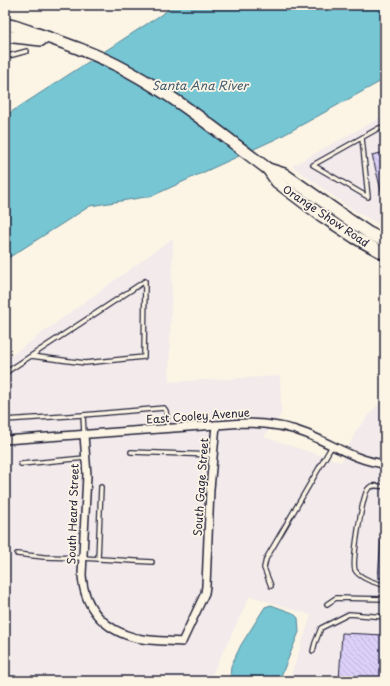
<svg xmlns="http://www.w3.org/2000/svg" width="390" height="686" viewBox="0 0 390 686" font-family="'Playpen Sans',sans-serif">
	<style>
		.built { fill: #f2eaeb }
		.water { fill: #77c6d3; stroke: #558496 }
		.building { fill: url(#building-back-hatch); stroke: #22223b }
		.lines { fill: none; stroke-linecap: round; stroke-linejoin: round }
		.service-casing { stroke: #22223b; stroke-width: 6 }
		.minor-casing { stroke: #22223b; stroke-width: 10 }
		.secondary-casing { stroke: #22223b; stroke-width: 14 }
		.service { stroke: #fcf5e5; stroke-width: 3.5 }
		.minor { stroke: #fcf5e5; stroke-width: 7 }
		.secondary { stroke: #fcf5e5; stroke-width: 11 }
		.labels { text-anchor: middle; stroke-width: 3.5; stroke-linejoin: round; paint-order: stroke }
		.street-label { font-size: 11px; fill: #22223b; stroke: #fcf5e5 }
		.water-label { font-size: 12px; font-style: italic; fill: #405b70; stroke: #fcf5e5 }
	</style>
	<defs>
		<pattern id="building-back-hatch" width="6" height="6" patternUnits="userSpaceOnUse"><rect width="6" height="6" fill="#dcd0f8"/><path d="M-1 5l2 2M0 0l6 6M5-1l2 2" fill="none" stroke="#bcb2d6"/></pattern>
	</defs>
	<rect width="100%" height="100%" fill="#fcf5e5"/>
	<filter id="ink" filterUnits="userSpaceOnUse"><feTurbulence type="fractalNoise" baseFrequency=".025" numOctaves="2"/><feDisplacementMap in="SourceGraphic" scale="8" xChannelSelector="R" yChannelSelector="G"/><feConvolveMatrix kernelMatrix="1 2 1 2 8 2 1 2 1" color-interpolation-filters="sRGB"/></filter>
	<g filter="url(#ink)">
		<!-- built -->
		<g class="built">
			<polygon points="385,115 385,228 348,207 292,166"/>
			<polygon points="173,238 169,382 280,376 281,414 264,437 341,462 356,431 385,396 385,681 289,681 311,615 250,596 209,681 33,681 5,676 5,360"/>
		</g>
		<!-- water -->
		<g class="water">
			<polygon points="176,5 385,5 385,79 278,138 152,196 90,206 5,260 5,116"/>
			<polygon points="271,605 293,613 298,618 299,632 279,681 232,681 230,678 231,666 241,645 265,607"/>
		</g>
		<!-- building -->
		<g class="building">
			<polygon points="385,152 385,198 383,198 372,155"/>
			<polygon points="381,538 385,539 385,578 378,578"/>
			<polygon points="342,633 385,635 385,681 339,681"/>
		</g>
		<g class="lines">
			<defs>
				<g id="service">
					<polyline points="5,57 27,51"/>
					<polyline points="362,138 368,197 313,165 379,128 385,127"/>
					<polyline points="5,373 145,281 144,357 85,363 31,356"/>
					<polyline points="83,415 84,434"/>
					<polyline points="5,420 83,415 164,408 166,411 168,428"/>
					<polyline points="131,452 213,455"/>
					<polyline points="21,464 85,458"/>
					<path d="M385,487c-6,-1 -13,-3 -17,2 -6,7 -16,74 -13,81 4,8 22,14 30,15"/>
					<polyline points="17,554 44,557 82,558 152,562"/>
					<polyline points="98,559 101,487"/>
					<polyline points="271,586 264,568 266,559 332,446"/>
					<polyline points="327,604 336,598 385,599"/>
					<polyline points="313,651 315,643 321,628 349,614 385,617"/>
				</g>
				<g id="minor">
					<path d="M84,435l3,40 -5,100c2,33 22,55 54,63 15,3 31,3 46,4l23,-49 1,-7 4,-97 6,-64"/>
					<path d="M5,440l239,-17c22,0 43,3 63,11 27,11 49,27 78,30"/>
				</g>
				<g id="secondary">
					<path d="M5,24l9,2c38,13 78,25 114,45 50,27 94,64 140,98l16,5 64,45 21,14 16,8"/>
					<polyline points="5,36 41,40"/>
					<polyline points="268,169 277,182 322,216 354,237 385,254"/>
				</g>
			</defs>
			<!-- service casing -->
			<use href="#service" class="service-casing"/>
			<!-- minor casing -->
			<use href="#minor" class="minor-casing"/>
			<!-- secondary casing -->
			<use href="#secondary" class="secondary-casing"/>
			<!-- service -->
			<use href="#service" class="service"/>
			<!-- minor -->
			<use href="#minor" class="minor"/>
			<!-- secondary -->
			<use href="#secondary" class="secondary"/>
		</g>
	</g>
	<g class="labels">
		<!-- street labels -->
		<g class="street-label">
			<text transform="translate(326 216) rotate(34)" y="4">Orange Show Road</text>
			<text transform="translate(198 416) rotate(-4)" y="4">East Cooley Avenue</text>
			<text transform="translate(201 487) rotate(-86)" y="4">South Gage Street</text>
			<text transform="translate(73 514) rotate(-88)" y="4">South Heard Street</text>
		</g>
		<!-- water labels -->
		<g class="water-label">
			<text x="200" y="90">Santa Ana River</text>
		</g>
	</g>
	<!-- margin -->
	<rect width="390" height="686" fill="none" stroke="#fcf5e5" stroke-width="20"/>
	<rect x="10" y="10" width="370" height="666" fill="none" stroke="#22223b" stroke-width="1.5" filter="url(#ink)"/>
</svg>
